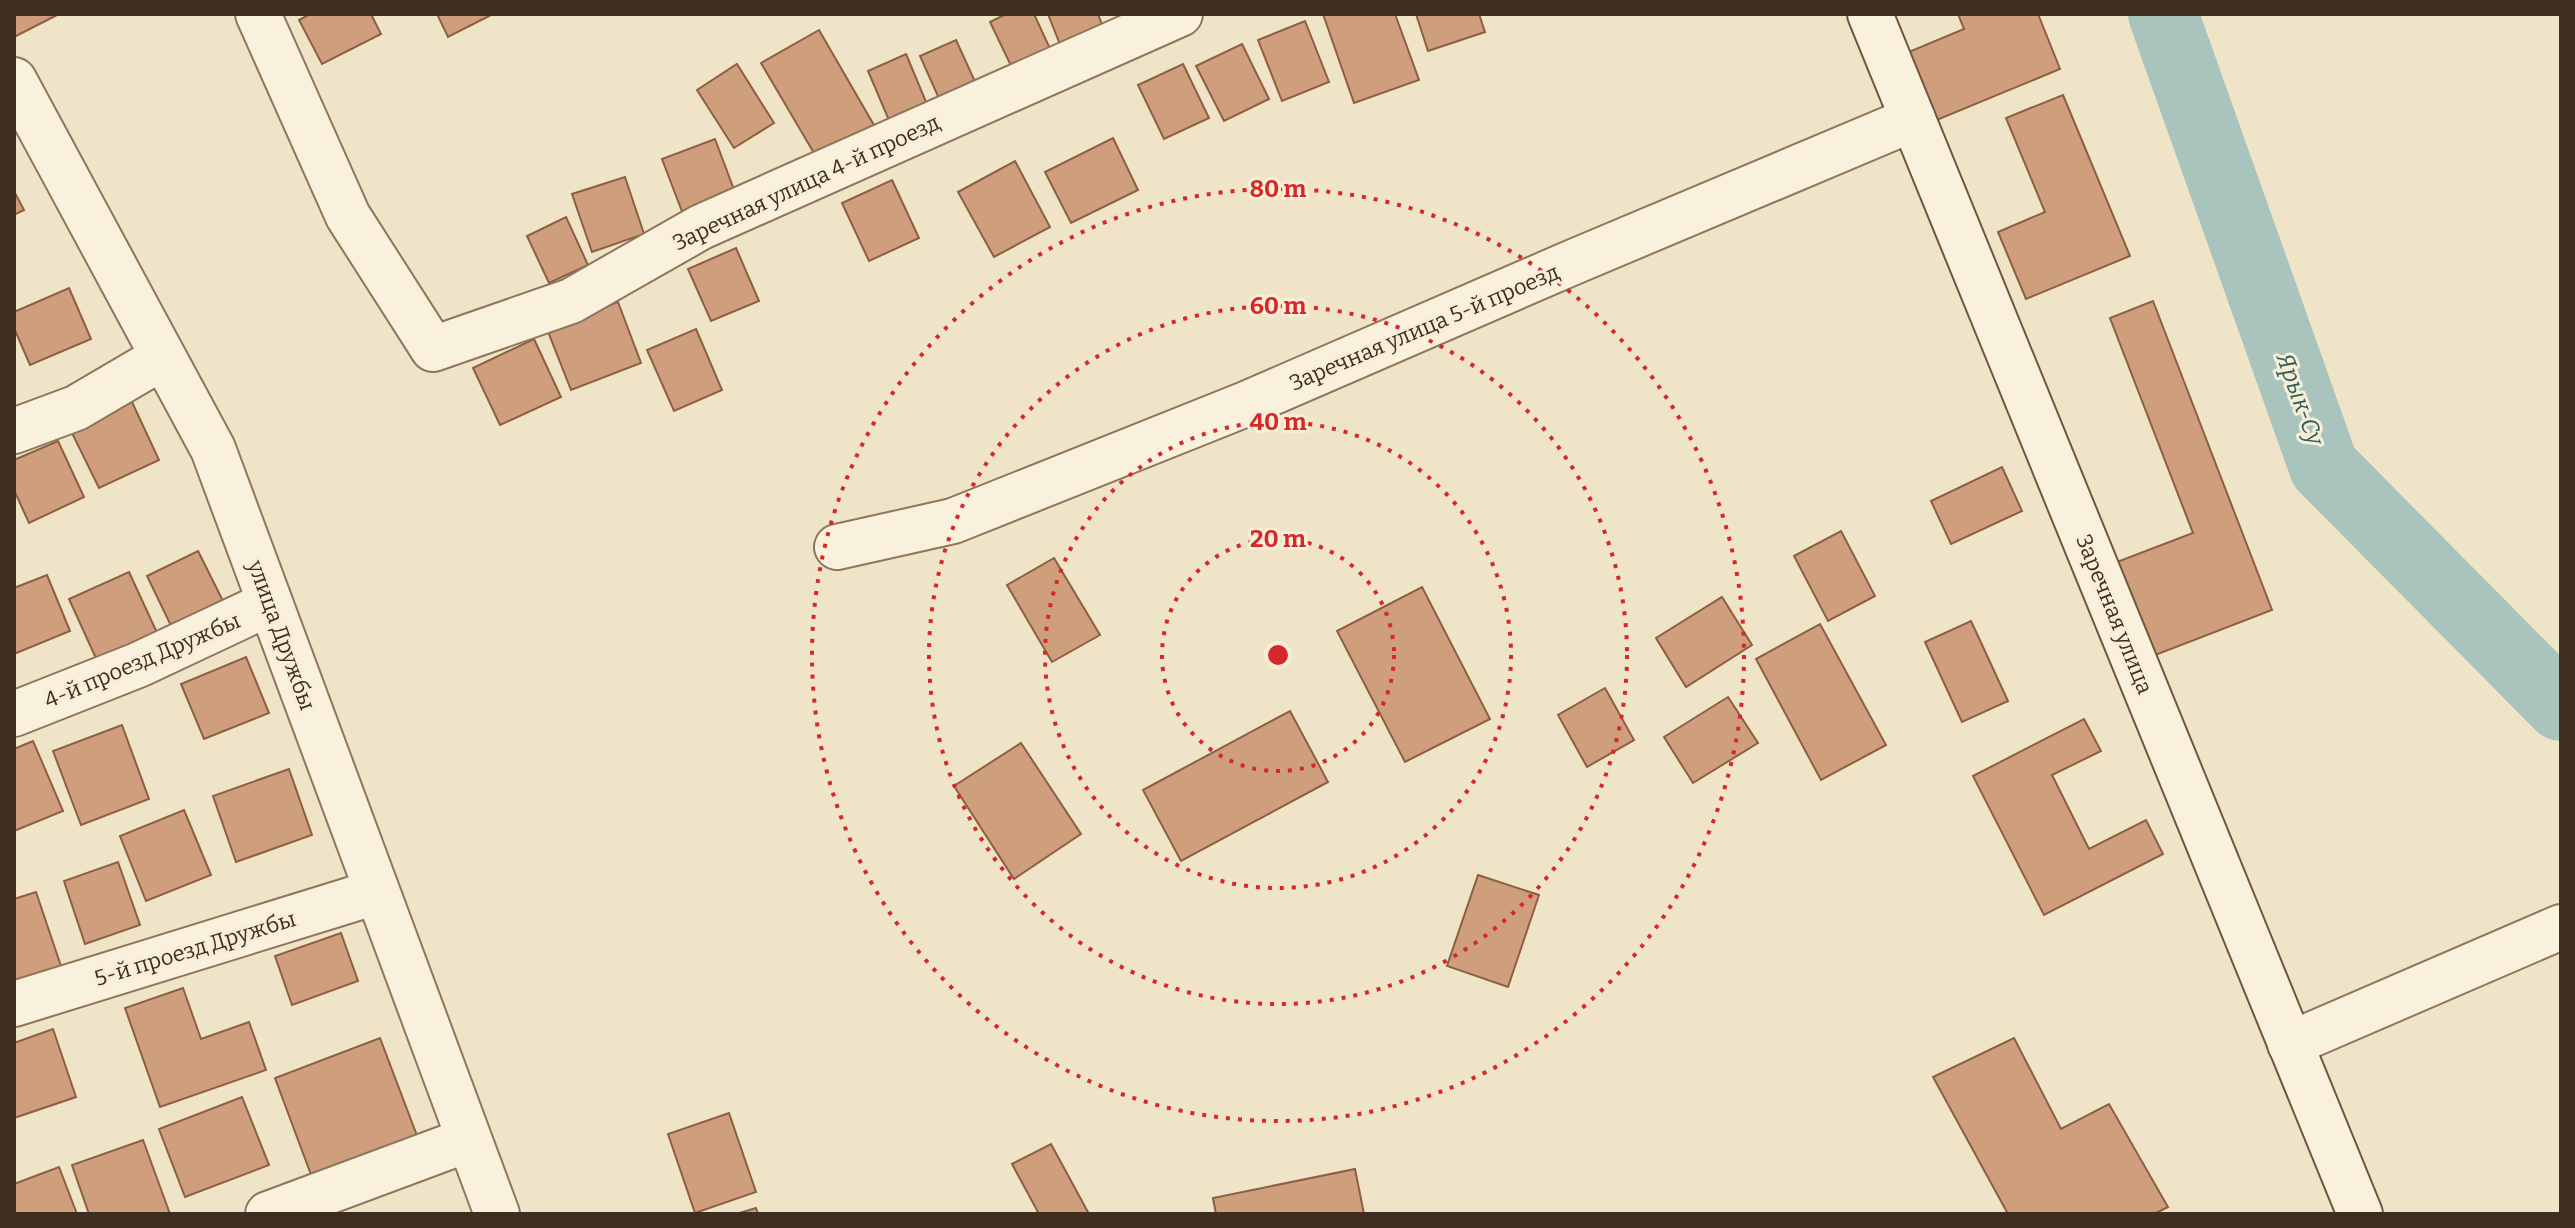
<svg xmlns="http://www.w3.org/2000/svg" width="2575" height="1228" viewBox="0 0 2575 1228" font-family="Bitter,serif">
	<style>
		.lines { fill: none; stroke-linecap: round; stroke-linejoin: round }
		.river { stroke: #a9c4bc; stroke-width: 70 }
		.building { fill: #cf9f7d; stroke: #8d5f41; stroke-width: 2 }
		.street-casing { stroke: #8d765c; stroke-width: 48 }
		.secondary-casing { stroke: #6f573f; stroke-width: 48 }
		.street { stroke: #faf1dc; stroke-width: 44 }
		.secondary { stroke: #faf1dc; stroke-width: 44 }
		.ring { fill: none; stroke: #d62828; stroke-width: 4; stroke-dasharray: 4 8 }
		.labels { text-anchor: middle; stroke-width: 6; stroke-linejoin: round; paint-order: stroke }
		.street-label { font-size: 22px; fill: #3d2e20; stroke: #f7eed8 }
		.water-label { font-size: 24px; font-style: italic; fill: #2f5d5a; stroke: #f7eed8 }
		.centre { fill: #d62828; stroke: #f7eed8; stroke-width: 4 }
		.ring-label { font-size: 24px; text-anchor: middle; font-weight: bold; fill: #d62828; stroke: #f7eed8; stroke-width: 6; stroke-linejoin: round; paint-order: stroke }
	</style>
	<rect width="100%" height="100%" fill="#f0e4c8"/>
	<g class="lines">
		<!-- river -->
		<polyline class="river" points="2163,14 2324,467 2561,706"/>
	</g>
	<!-- building -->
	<g class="building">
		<polygon points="14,14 59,14 14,37"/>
		<polygon points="310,14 371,14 381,34 322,64 299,20"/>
		<polygon points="437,14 493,14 448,37"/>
		<polygon points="1006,14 1034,14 1052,53 1014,72 990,22"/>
		<polygon points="1048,14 1098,14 1104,30 1061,47"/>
		<polygon points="1323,14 1395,14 1419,80 1354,103"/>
		<polygon points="1416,14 1479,14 1485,32 1428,51"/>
		<polygon points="1958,14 2038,14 2060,69 1932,122 1904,54 1964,29"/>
		<polygon points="1305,21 1329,82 1282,101 1258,40"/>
		<polygon points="819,30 875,127 818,160 761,63"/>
		<polygon points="956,40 977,86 941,103 920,56"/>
		<polygon points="1242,44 1269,99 1224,121 1196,66"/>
		<polygon points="906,54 929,109 891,125 868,71"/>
		<polygon points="737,64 774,123 734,148 697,90"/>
		<polygon points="1183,64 1209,118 1164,139 1138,85"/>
		<polygon points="2063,95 2130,256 2026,299 1998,232 2045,212 2006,118"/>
		<polygon points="1113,138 1138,190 1071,223 1045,172"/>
		<polygon points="715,139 736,195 683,214 662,159"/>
		<polygon points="1015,161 1050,227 994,257 958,192"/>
		<polygon points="625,177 644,234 592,252 572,194"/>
		<polygon points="892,180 919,238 869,261 842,203"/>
		<polygon points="14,191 24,210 14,215"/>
		<polygon points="566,217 588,265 549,283 527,236"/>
		<polygon points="736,248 759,301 711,321 688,269"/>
		<polygon points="69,288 91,339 30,365 14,328 14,312"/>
		<polygon points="2153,301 2272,610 2145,659 2109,565 2193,533 2110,318"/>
		<polygon points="618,302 641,363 571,390 547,329"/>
		<polygon points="696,329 722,390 674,411 647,350"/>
		<polygon points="534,339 561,397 500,425 473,368"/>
		<polygon points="132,402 159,460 99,488 71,431"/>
		<polygon points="58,441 84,497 29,523 14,490 14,460"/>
		<polygon points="2002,467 2022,511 1951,544 1931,501"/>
		<polygon points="1841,531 1875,596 1828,621 1794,556"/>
		<polygon points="198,551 226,607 174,632 147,576"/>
		<polygon points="1054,558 1100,635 1052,662 1007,585"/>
		<polygon points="129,572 159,637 99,665 69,599"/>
		<polygon points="47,575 70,631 14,654 14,588"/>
		<polygon points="1422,587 1490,719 1405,762 1337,631"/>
		<polygon points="1722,597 1752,645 1686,687 1656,638"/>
		<polygon points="1971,621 2008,701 1962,722 1925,642"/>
		<polygon points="1820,624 1886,745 1821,780 1756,659"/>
		<polygon points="246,657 269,713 204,739 181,684"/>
		<polygon points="1605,688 1634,740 1587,767 1558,715"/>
		<polygon points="1728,697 1758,743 1693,783 1664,737"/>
		<polygon points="1290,711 1328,782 1181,861 1143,790"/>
		<polygon points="2084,719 2101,751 2052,775 2089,849 2146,820 2163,854 2044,915 1973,776"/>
		<polygon points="122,725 149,799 81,825 53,751"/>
		<polygon points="33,741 63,811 14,831 14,749"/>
		<polygon points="1021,743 1081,834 1014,879 954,786"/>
		<polygon points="289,769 312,835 236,862 213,796"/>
		<polygon points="184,810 211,875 146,901 120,836"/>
		<polygon points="118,862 140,925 85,944 64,881"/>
		<polygon points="1478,875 1539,895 1508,987 1447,966"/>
		<polygon points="36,892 61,966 14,982 14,899"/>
		<polygon points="341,933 358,981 292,1005 275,956"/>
		<polygon points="183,988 201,1039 249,1022 266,1070 160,1107 125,1008"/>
		<polygon points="53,1029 76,1097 14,1118 14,1043"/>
		<polygon points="380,1038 419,1141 313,1180 275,1078"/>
		<polygon points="2014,1038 2061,1129 2109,1104 2168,1207 2154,1214 2008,1214 1933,1077"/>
		<polygon points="242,1097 269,1165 185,1197 159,1129"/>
		<polygon points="729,1113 756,1192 695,1213 668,1134"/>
		<polygon points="143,1140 170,1214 89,1214 72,1165"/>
		<polygon points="1051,1144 1089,1214 1039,1214 1012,1164"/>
		<polygon points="59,1167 77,1214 14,1214 14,1184"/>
		<polygon points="1355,1169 1364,1214 1216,1214 1213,1198"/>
		<polygon points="756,1208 758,1214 736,1214"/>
	</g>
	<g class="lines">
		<defs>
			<g id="street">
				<polyline points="258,14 348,216 433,349 571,301 701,227 1180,14"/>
				<polyline points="14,80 213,449 497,1214"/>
				<polyline points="14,431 76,408 163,357"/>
				<polyline points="837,547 953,521 1246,404 1571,263 1913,119"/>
				<polyline points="14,714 138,665 270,603"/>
				<polyline points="14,1004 376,892"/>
				<polyline points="2290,1044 2561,927"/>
				<polyline points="268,1214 467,1140"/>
			</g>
			<polyline id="secondary" points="1870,14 2360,1214"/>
		</defs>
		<!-- street casing -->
		<use href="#street" class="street-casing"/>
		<!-- secondary casing -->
		<use href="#secondary" class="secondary-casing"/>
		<!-- street -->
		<use href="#street" class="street"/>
		<!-- secondary -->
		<use href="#secondary" class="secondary"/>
	</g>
	<!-- distance rings -->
	<g class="ring">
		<circle cx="1278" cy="655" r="116"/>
		<circle cx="1278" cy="655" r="233"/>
		<circle cx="1278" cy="655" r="349"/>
		<circle cx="1278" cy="655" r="466"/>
	</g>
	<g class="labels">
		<!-- street labels -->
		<g class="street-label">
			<text transform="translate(806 182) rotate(-25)" y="8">Заречная улица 4-й проезд</text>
			<text transform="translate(1424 327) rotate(-23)" y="8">Заречная улица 5-й проезд</text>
			<text transform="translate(2115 614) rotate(68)" y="8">Заречная улица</text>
			<text transform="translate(282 635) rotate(70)" y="8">улица Дружбы</text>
			<text transform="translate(142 660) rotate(-23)" y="8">4-й проезд Дружбы</text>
			<text transform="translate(195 948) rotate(-17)" y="8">5-й проезд Дружбы</text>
		</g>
		<!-- water labels -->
		<g class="water-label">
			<text transform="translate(2300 399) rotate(70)" y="8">Ярык-Су</text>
		</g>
	</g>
	<circle cx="1278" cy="655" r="12" class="centre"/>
	<g class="ring-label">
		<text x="1278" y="197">80 m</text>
		<text x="1278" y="314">60 m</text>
		<text x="1278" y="430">40 m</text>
		<text x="1278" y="547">20 m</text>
	</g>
	<!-- border -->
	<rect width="2575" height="1228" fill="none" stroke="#3d2e20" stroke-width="32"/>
</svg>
